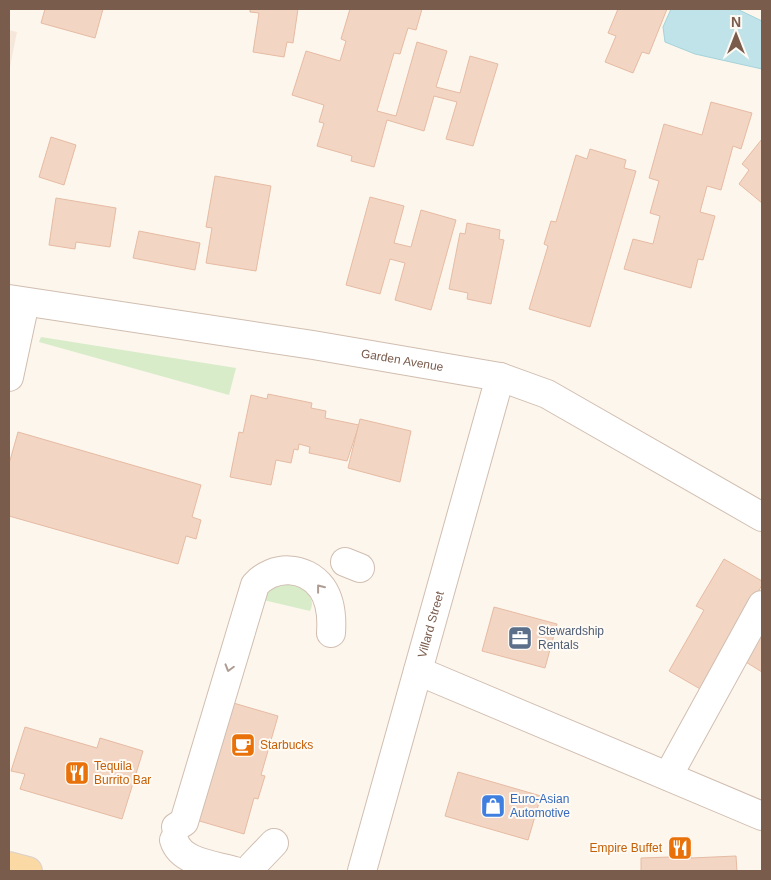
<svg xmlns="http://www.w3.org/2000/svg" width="771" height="880" viewBox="0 0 771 880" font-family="Helvetica,sans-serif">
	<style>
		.residential { fill: #f5e8da }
		.green { fill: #d8ecc9 }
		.water { fill: #bfe3e8; stroke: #a5d3da }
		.building { fill: #f3d5c3; stroke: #e6bba3 }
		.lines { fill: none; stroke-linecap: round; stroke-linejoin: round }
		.minor-casing { stroke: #d1beb0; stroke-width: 30 }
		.major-casing { stroke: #dad1cd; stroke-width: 30 }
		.minor { stroke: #fff; stroke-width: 28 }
		.major { stroke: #fbd9a5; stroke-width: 28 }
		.oneway { stroke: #af9d94 }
		.labels { text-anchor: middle; stroke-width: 4; stroke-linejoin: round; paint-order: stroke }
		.street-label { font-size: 12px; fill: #7a5c4d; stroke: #fffaf3 }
		.service-label { font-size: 12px; fill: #4e5e75; stroke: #fffaf3; text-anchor: start }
		.food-label { font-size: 12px; fill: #c56008; stroke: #fffaf3; text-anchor: start }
		.shop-label { font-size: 12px; fill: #366cbe; stroke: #fffaf3; text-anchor: start }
	</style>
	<rect width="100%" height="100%" fill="#fdf6ec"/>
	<!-- residential -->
	<polygon class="residential" points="9,30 17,32 9,72"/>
	<!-- green -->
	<g class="green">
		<polygon points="41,337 236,368 229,395 39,342"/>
		<path d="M291,580c10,8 27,17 19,31l-51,-12 4,-8z"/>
	</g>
	<!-- water -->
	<polygon class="water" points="671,9 737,9 762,21 762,69 695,54 665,42 663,27"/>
	<!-- building -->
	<g class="building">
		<polygon points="45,9 103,9 95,38 41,23"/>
		<polygon points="250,9 298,9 293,43 287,42 284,57 253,52 259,13 250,12"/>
		<polygon points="350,9 422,9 416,30 408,28 400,54 394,53 377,111 396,116 417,42 447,51 436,87 460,93 470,56 498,64 473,146 446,139 457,102 434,96 424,131 387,120 374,167 351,161 352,156 317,146 324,123 319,122 324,105 292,95 306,51 340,61 346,41 341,39"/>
		<polygon points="618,9 667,9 649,54 642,52 633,73 605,62 616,36 608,33"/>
		<polygon points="711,102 752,113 741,149 733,146 721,190 707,186 700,212 715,216 703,260 698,259 691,288 624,269 633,239 653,244 660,216 650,213 659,181 649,178 664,124 702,135"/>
		<polygon points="51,137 76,145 64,185 39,177"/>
		<polygon points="762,139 762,203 739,184 749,170 742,164"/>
		<polygon points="590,149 626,160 624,168 636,171 590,327 529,309 548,246 544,244 551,221 556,222 576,155 587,159"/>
		<polygon points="215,176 271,186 256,271 206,263 212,228 206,227"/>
		<polygon points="370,197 404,206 394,243 411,247 421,210 456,220 431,310 395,300 405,263 390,259 380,294 346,285"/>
		<polygon points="56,198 116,208 110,247 76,242 75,249 49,245"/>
		<polygon points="467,223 500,230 499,239 504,240 491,304 467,299 468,293 449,289 460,233 465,234"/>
		<polygon points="139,231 200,243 195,270 133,258"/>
		<polygon points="268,394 312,403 311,408 326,411 325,418 359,425 347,461 309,453 310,447 299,444 298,450 294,449 291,463 276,460 271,485 230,477 239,432 243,433 251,395 267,399"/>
		<polygon points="360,419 411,431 400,482 348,468"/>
		<polygon points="18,432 201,485 192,517 201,520 196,539 186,536 178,564 9,516 9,464"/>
		<polygon points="724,559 762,581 762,585 702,690 669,671 704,610 696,606"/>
		<polygon points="494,607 557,624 545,668 482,651"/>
		<polygon points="762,623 762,672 741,659"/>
		<polygon points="230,702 278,716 261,775 265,776 258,799 254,798 244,834 196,820"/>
		<polygon points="25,727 97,748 100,738 143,751 122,819 20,789 25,774 11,771"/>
		<polygon points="458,772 541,796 528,840 445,816"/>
		<polygon points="690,840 691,858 736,856 737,871 641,871 641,858 670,857 669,841"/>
	</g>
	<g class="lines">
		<defs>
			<g id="minor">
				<path id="s1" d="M9,299l304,46 187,32 47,17 215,123"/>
				<polyline points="9,377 25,302"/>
				<polyline points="345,562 360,568"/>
				<polyline points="418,671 762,816"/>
				<polyline points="668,776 762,605"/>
				<path d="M176,827l8,-5 71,-237c18,-20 50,-20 67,3 9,13 10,31 9,45"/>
				<path d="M174,840c7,23 41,25 61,31"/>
				<polyline points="252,866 274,843"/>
				<path id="s2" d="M362,871l138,-494"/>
			</g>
			<polyline id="major" points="9,866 28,871"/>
		</defs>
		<!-- minor casing -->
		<use href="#minor" class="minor-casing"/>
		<!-- major casing -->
		<use href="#major" class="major-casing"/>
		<!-- minor -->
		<use href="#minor" class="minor"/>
		<!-- major -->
		<use href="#major" class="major"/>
	</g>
	<!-- one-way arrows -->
	<defs><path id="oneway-chevron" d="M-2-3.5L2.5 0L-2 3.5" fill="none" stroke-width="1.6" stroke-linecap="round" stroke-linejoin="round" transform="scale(1.25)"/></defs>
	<g class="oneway">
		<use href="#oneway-chevron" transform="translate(320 588) rotate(-128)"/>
		<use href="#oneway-chevron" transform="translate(229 668) rotate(106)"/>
	</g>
	<!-- icons -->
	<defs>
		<symbol id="office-square" viewBox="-11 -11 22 22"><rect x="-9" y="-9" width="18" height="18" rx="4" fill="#5c6f8a" stroke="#fffaf3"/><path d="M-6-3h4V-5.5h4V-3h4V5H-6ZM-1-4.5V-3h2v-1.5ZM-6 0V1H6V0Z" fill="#fff"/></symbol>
		<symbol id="cafe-square" viewBox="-11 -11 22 22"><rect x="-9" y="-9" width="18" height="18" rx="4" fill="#e8710a" stroke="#fffaf3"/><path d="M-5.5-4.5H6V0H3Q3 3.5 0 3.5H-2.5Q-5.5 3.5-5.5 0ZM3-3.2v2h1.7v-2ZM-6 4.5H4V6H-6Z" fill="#fff"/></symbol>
		<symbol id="restaurant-square" viewBox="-11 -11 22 22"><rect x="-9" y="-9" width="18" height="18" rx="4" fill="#e8710a" stroke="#fffaf3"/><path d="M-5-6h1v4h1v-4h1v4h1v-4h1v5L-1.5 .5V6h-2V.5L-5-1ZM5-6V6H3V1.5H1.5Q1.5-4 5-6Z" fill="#fff"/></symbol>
		<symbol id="shop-square" viewBox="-11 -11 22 22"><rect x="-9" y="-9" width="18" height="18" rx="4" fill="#3f7fe0" stroke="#fffaf3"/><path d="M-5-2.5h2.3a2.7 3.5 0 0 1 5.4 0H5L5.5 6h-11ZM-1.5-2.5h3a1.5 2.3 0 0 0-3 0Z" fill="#fff"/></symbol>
	</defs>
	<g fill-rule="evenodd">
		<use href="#office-square" x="506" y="624" width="28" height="28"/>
		<use href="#cafe-square" x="229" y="731" width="28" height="28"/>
		<use href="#restaurant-square" x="63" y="759" width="28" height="28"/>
		<use href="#shop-square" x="479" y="792" width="28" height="28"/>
		<use href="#restaurant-square" x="666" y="834" width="28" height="28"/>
	</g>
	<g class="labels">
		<!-- street labels -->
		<g class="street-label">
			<text dy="4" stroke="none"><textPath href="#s1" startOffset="398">Garden Avenue</textPath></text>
			<text dy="4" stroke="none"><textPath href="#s2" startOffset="256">Villard Street</textPath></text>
		</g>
		<!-- service labels -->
		<g class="service-label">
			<text x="538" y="635">Stewardship<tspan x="538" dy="14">Rentals</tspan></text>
		</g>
		<!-- food labels -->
		<g class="food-label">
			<text x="260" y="749">Starbucks</text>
			<text x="94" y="770">Tequila<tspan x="94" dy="14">Burrito Bar</tspan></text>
			<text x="662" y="852" text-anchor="end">Empire Buffet</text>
		</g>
		<!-- shop labels -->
		<g class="shop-label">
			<text x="510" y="803">Euro-Asian<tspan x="510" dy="14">Automotive</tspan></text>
		</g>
	</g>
	<!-- border -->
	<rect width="771" height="880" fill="none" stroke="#7a5c4d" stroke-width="20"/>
	<!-- north arrow -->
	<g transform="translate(736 35)" stroke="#fffaf3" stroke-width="4" paint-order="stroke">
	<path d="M0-4L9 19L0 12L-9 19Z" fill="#7a5c4d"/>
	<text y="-8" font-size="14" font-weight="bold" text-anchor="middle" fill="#7a5c4d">N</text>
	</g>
</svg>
